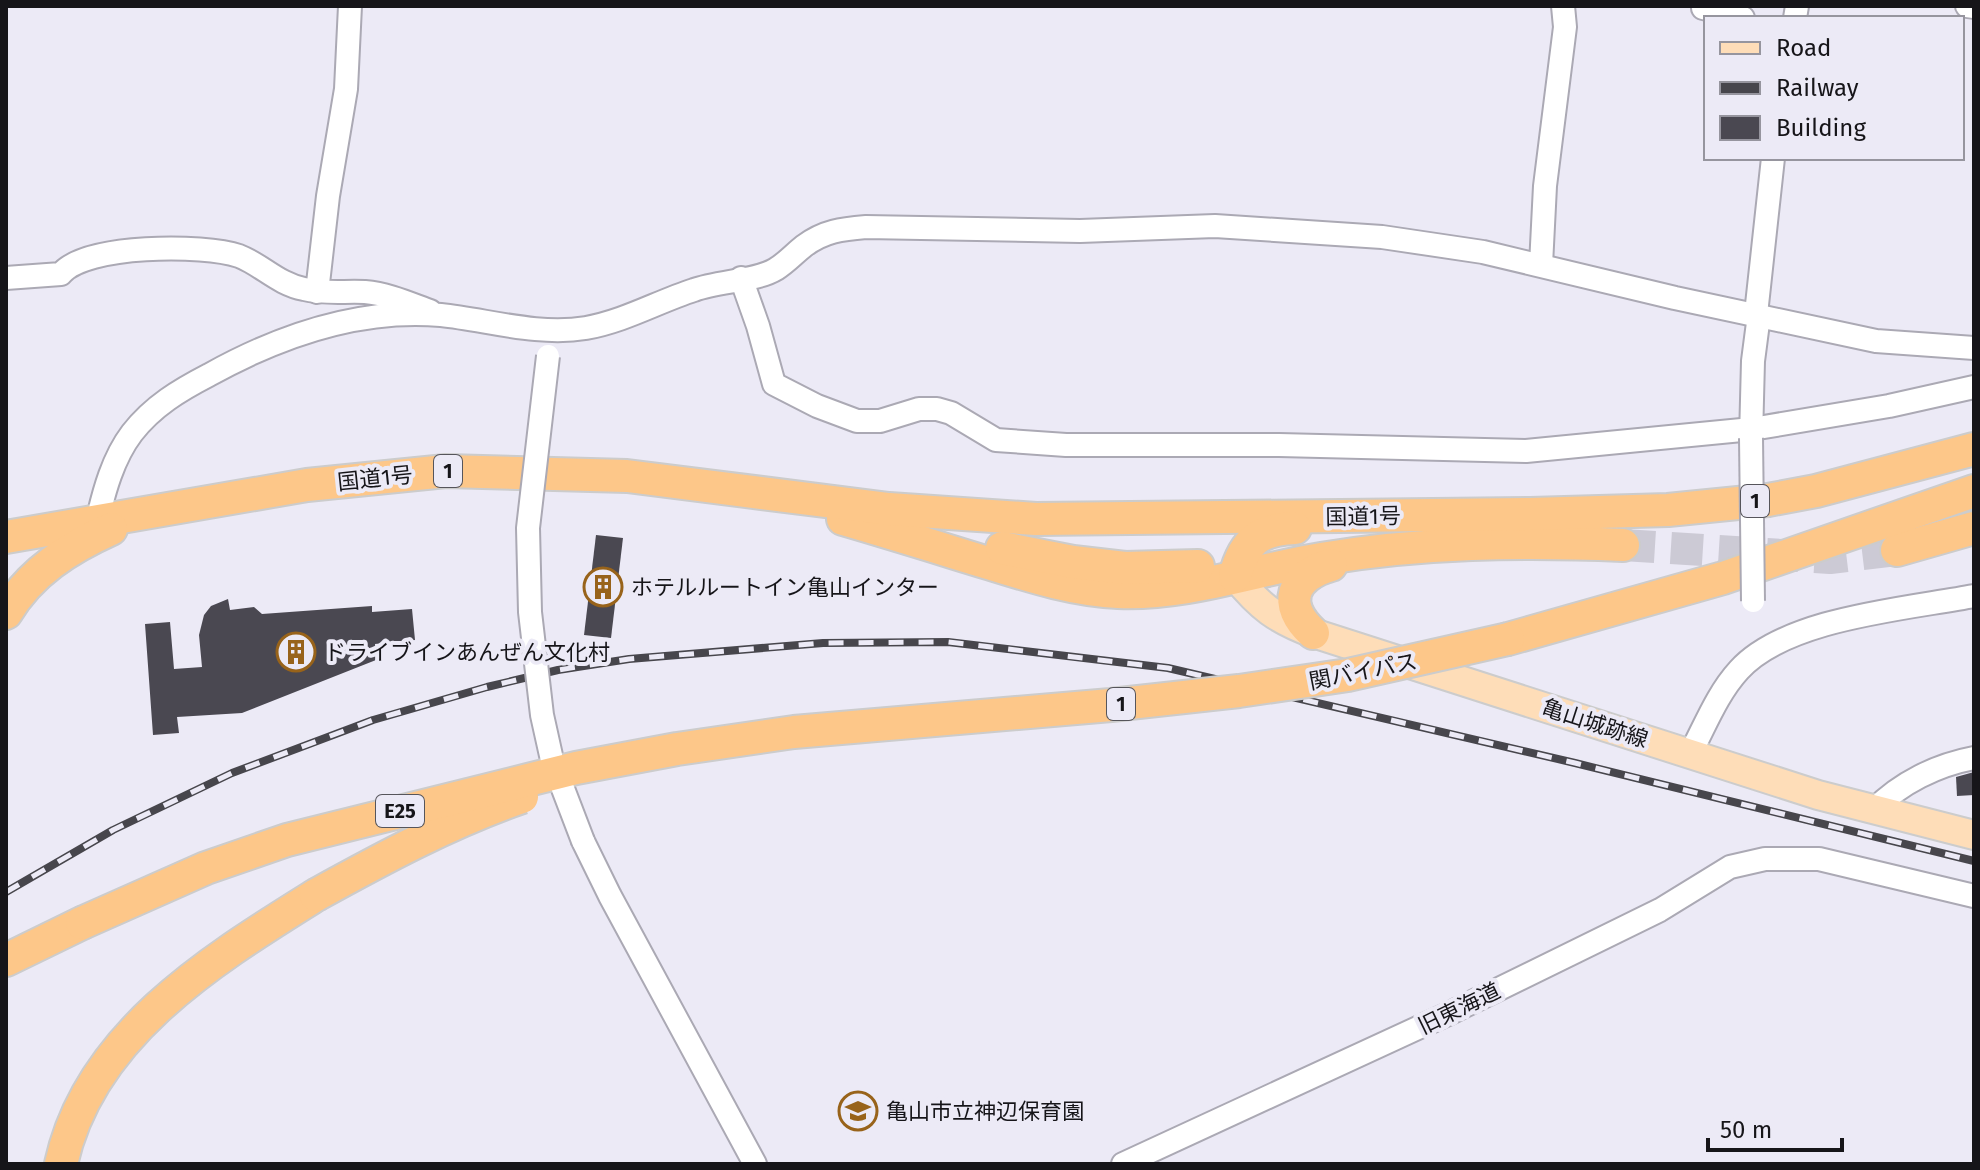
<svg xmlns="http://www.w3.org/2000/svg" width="1980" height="1170" viewBox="0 0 1980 1170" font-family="'Fira Sans','Noto Sans JP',sans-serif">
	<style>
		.building { fill: #4a4851 }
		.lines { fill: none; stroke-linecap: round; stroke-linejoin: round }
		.highway-tunnel { stroke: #cccad5; stroke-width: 32; stroke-dasharray: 32 16; stroke-linecap: butt }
		.minor-casing { stroke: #aba9b4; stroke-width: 26 }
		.major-casing { stroke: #ccc; stroke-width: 32 }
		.highway-casing { stroke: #ccc; stroke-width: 36 }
		.minor { stroke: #fff; stroke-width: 22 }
		.major { stroke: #feddb8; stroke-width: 28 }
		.highway { stroke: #fdc789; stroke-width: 32 }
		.rail-casing { stroke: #47464c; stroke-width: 8 }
		.rail { stroke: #eceaf6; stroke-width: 5; stroke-dasharray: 15; stroke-linecap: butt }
		.minor-bridge-casing { stroke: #aba9b4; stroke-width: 26; stroke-linecap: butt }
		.highway-bridge-casing { stroke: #ccc; stroke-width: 36; stroke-linecap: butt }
		.minor-bridge { stroke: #fff; stroke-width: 22 }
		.highway-bridge { stroke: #fdc789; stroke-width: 32 }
		.labels { text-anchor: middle; stroke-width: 8; stroke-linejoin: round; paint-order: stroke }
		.shield { fill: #eceaf6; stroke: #56555b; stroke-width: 2 }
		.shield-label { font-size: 20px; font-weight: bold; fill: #161519 }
		.street-label { font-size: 22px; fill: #161519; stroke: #eceaf6 }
		.poi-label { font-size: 22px; fill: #161519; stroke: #eceaf6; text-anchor: start }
	</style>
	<rect width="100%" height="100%" fill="#eceaf6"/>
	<!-- building -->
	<g class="building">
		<polygon points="596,535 623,538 611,638 584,635"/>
		<polygon points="228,599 230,610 254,607 262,614 372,606 372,612 412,609 415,640 375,644 376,660 242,713 177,717 179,733 153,735 145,624 170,622 174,669 202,667 199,635 204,615 211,606"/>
		<polygon points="1974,772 1974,795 1957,796 1956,777"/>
	</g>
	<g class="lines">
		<!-- highway-tunnel -->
		<polyline class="highway-tunnel" points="1623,545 1830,558 1897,550"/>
		<defs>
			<g id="minor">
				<polyline points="1967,6 1974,7"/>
				<polyline points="1703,8 1743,18"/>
				<polyline points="1795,18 1797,6"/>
				<polyline points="1541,265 1545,186 1565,27 1563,6"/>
				<path d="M6,278l55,-4c24,-30 143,-30 178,-18 23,9 39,28 65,33 20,5 40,2 61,3 23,2 43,11 65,19"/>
				<polyline points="741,278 758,326 774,384 817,406 857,421 880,421 919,409 937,409 951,413 996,440 1066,445 1279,445 1526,451 1752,429 1889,406 1974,387"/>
				<polyline points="317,292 328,196 346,89 350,6"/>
				<polyline points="1756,314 1773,158"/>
				<polyline points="1751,438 1753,361 1759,315"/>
				<path d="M97,522c7,-31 16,-64 35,-89 21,-27 48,-43 77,-58 70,-39 150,-67 232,-60 47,5 97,21 145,13 39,-7 71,-26 108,-38 24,-9 63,-9 82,-21 10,-6 19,-16 28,-23 20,-15 38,-17 62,-19l214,4 135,-5 167,11 101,15 192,46 201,43 98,7"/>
				<path d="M1690,754c15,-28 27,-60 49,-84 47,-52 167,-61 235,-74"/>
				<path d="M1874,810c26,-27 63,-45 100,-52"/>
				<polyline points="583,841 610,896 755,1164"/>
				<polyline points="1123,1164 1448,1014 1660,910 1730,867 1765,859 1819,859 1974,896"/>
			</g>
			<path id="major" d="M1235,576c25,31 41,43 78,57l505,162 156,40"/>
			<g id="highway">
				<path d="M843,519c48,14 96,29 145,44 42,13 85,27 130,29 68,3 136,-22 203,-33 100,-17 201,-18 302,-14"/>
				<polyline points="6,537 307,485 446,471 627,476 889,509 1036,519 1530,514 1668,510 1768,500 1816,491 1974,449"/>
				<polyline points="1002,548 1073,562 1125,568 1198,566"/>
				<polyline points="1897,550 1974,528"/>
				<path d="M1235,576c9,-35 25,-47 60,-48"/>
				<path d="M6,613c24,-41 63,-65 105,-84"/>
				<path d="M1313,633c-32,-29 -21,-57 18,-68"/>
				<polyline points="1508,639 1723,578 1974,491"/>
				<polyline points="6,960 82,923"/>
				<path d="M61,1164c28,-129 151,-204 255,-269"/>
			</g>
		</defs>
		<!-- minor casing -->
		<use href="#minor" class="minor-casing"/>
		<!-- major casing -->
		<use href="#major" class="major-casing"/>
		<!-- highway casing -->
		<use href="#highway" class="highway-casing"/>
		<!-- minor -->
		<use href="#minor" class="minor"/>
		<!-- major -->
		<use href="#major" class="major"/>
		<!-- highway -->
		<use href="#highway" class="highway"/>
		<defs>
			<polyline id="rail" points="6,892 113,830 232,773 373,720 487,687 558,670 629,659 823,643 948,642 1168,668 1575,763 1974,861"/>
		</defs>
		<!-- rail casing -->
		<use href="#rail" class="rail-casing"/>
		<!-- rail -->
		<use href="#rail" class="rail"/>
		<defs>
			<g id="minor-bridge">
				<polyline points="548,356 528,528 530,612 542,715 552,760 583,841"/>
				<polyline points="1751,438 1753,601"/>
			</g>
			<g id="highway-bridge">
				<path d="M316,895c67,-37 134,-73 206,-98"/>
				<polyline points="82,923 206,868 287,840 576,768 677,749 794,732 1111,705 1239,691 1348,675 1508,639"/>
			</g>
		</defs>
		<!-- minor-bridge casing -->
		<use href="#minor-bridge" class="minor-bridge-casing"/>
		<!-- highway-bridge casing -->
		<use href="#highway-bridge" class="highway-bridge-casing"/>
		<!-- minor-bridge -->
		<use href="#minor-bridge" class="minor-bridge"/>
		<!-- highway-bridge -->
		<use href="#highway-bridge" class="highway-bridge"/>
	</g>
	<!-- icons -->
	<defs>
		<symbol id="building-ring" viewBox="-11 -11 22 22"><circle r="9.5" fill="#eceaf6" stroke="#98631a" stroke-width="1.5"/><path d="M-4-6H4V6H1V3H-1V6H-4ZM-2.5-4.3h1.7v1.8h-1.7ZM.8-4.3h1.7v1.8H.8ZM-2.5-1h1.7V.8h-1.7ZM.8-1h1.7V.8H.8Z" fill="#98631a"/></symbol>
		<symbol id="school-ring" viewBox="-11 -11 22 22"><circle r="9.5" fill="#eceaf6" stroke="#98631a" stroke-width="1.5"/><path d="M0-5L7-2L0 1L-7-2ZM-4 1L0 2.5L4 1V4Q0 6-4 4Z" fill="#98631a"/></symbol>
	</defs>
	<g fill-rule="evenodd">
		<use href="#building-ring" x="581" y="565" width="44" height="44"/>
		<use href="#building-ring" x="274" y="630" width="44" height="44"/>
		<use href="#school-ring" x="836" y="1089" width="44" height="44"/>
	</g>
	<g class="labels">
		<!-- shield labels -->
		<g class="shield">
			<rect x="434" y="455" width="28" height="32" rx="6"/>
			<rect x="1741" y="485" width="28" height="32" rx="6"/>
			<rect x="1107" y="688" width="28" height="32" rx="6"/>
			<rect x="376" y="795" width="48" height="32" rx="6"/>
		</g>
		<g class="shield-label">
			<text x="448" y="478">1</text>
			<text x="1755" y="508">1</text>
			<text x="1121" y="711">1</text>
			<text x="400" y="818">E25</text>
		</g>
		<!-- street labels -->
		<g class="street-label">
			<text transform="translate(375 478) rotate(-6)" y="8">国道1号</text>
			<text transform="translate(1363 516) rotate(-1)" y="8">国道1号</text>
			<text transform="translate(1363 671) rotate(-11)" y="8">関バイパス</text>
			<text transform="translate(1595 723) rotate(18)" y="8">亀山城跡線</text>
			<text transform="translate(1459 1008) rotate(-26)" y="8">旧東海道</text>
		</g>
		<!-- poi labels -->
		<g class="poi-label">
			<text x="631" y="595">ホテルルートイン亀山インター</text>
			<text x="324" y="660">ドライブインあんぜん文化村</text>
			<text x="886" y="1119">亀山市立神辺保育園</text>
		</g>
	</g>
	<!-- border -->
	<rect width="1980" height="1170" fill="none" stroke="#161519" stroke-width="16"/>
	<!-- legend -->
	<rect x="1704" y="16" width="260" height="144" fill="#eceaf6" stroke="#96959e" stroke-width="2"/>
	<rect x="1720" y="42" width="40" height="12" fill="#feddb8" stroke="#96959e" stroke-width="2"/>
	<text x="1776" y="56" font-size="24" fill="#161519">Road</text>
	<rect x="1720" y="82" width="40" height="12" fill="#47464c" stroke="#96959e" stroke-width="2"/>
	<text x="1776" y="96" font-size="24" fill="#161519">Railway</text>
	<rect x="1720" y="116" width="40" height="24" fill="#4a4851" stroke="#96959e" stroke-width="2"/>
	<text x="1776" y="136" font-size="24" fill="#161519">Building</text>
	<!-- scale -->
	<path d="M1708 1138v12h134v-12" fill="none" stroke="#161519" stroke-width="4"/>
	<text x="1720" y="1138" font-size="24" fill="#161519" stroke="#eceaf6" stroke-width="6" paint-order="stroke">50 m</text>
</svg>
